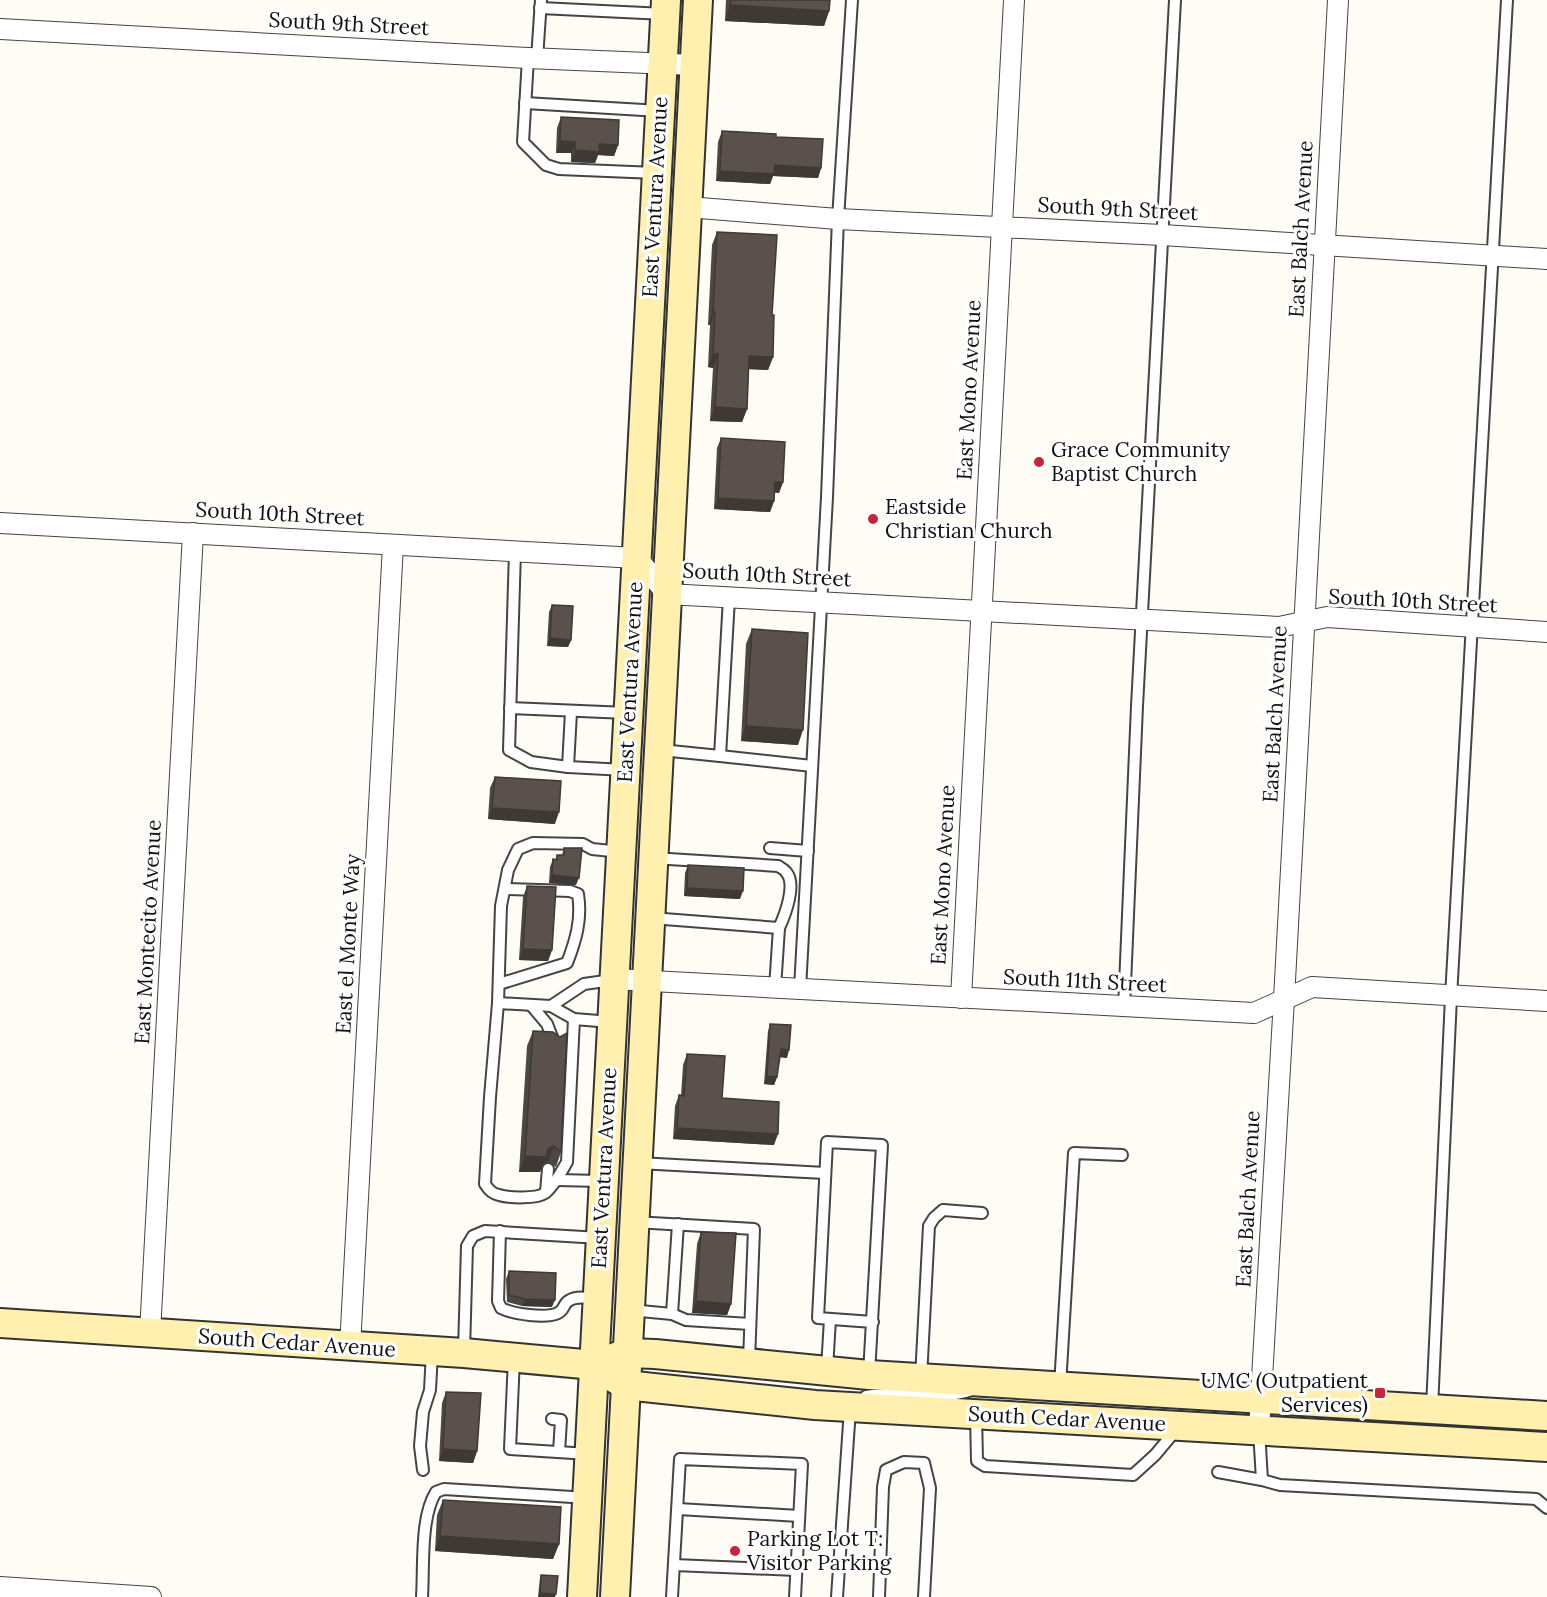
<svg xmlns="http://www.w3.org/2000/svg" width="1547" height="1597" viewBox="0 0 1547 1597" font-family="Lora,serif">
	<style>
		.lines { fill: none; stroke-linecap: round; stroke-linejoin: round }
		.lane-casing { stroke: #444; stroke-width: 14 }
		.street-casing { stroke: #444; stroke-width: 22 }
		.secondary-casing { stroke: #333; stroke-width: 32 }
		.lane { stroke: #fff; stroke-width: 10 }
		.street { stroke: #fff; stroke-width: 20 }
		.secondary { stroke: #fff0b0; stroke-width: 28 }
		.wall { fill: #4d4642 }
		.shaded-wall { fill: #3f3936 }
		.building { fill: #5a514d; stroke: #3f3936; stroke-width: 1.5 }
		.poi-dot { fill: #c72339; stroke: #fff; stroke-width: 2 }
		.labels { text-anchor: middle; stroke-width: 6; stroke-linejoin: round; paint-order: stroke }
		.street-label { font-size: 21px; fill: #111; stroke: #fff }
		.poi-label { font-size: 21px; fill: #111; stroke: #fff; text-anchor: start }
	</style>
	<rect width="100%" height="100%" fill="#fffcf5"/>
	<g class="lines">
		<defs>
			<g id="lane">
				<polyline points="540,8 665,14"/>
				<polyline points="528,58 523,142 546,165 559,169 656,173"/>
				<polyline points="537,59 541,0"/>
				<polyline points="525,103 660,111"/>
				<polyline points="515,551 509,750 531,762 568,767 625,770"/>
				<polyline points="510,708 627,713"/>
				<polyline points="661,750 720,756 729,598"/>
				<polyline points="720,756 812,766"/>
				<polyline points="568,767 571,712"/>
				<polyline points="770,848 808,851"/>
				<path d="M653,858l125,8c3,2 6,3 8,6 11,12 -1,43 -7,56"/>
				<polyline points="651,918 779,928 775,988"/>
				<path d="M499,984l68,-21c9,-23 15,-44 11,-69l-8,-3 -65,-2"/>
				<polyline points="800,989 827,497 838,219 852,0"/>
				<polyline points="498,1003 551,1006 574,1019 611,1022"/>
				<polyline points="531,1005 547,1024 555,1045"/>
				<polyline points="551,1006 584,984 612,980"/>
				<polyline points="1124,1008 1137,706 1175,0"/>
				<path d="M574,1019l-7,143c-6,10 -12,23 -22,31 -8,6 -36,5 -46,2 -7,-1 -11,-6 -14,-11l5,-87 8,-94 3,-97 7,-36 10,-21 15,-6 50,1 9,5 29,3"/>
				<polyline points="638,1163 825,1173"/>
				<polyline points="557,1180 601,1181"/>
				<polyline points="546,1192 548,1169"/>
				<polyline points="635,1222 754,1229 749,1361"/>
				<path d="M500,1231l-2,70 3,7c12,6 45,11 57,5 6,-3 5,-7 9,-11 7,-7 20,-4 28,-4"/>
				<polyline points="630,1310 672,1314 686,1320 750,1324"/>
				<polyline points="672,1314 678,1224"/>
				<polyline points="464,1351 467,1246 473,1236 485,1231 600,1238"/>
				<polyline points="514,1358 510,1449 589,1454"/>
				<polyline points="827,1369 830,1319"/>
				<polyline points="869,1374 882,1145 827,1142 818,1318 873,1322"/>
				<polyline points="921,1378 929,1226 934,1218 943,1210 982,1213"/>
				<polyline points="1060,1386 1074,1153 1122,1155"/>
				<path d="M866,1396c35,-6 72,6 106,-6"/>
				<polyline points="1432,1408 1451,997 1507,0"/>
				<polyline points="976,1415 977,1461 985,1466 1133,1475 1155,1455 1176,1430"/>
				<polyline points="552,1419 561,1420 559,1452"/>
				<polyline points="1259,1430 1262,1480 1280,1485 1536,1499 1547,1508"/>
				<polyline points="423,1470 420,1446 423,1412 430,1390 432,1352"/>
				<polyline points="1218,1472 1262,1480"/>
				<polyline points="678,1509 799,1516"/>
				<polyline points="674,1565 796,1570"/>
				<path d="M422,1597c2,-30 -2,-80 14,-105l8,-3 144,9"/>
				<polyline points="672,1597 680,1459 802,1464 795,1597"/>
				<polyline points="837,1597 850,1409"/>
				<polyline points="879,1597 883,1487 886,1470 904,1462 924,1463 930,1488 924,1597"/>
			</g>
			<g id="street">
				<polyline points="0,29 528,58 695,65"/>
				<polyline points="687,207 838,219 1162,235 1547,259"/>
				<polyline points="0,523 637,558 667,594 1279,627 1327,617 1547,632"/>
				<polyline points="614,979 1254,1013 1312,987 1547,1001"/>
				<polyline points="961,998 1014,0"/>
				<polyline points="150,1333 193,533"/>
				<polyline points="350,1347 393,545"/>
				<polyline points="1259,1430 1284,999 1338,0"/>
				<polyline points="0,1587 151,1597"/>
			</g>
			<g id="secondary">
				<polyline points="0,1323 464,1353 594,1365 627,1353 655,1354 869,1375 1547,1416"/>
				<polyline points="609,1375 625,1385 815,1405 1547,1447"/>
				<polyline points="582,1597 666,0"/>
				<polyline points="615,1597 698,0"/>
			</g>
		</defs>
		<!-- lane casing -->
		<use href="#lane" class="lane-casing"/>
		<!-- street casing -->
		<use href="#street" class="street-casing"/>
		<!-- secondary casing -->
		<use href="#secondary" class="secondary-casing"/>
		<!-- lane -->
		<use href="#lane" class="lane"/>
		<!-- street -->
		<use href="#street" class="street"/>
		<!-- secondary -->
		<use href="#secondary" class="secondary"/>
	</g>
	<!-- wall -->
	<g class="wall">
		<polygon points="726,0 830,0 829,11 824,26 725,21"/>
		<polygon points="561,117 618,145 614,156 598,155 595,163 571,162 571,153 556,153 557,128"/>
		<polygon points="722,131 776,137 821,168 818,178 773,176 770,184 716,181 718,142"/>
		<polygon points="717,232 772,315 773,357 768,370 749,369 747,409 742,422 710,421 713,368 708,367 710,325 708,325 712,245"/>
		<polygon points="721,438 783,482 779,493 774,492 774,501 770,512 714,509 717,448"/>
		<polygon points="552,605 571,640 568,647 547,646 549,612"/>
		<polygon points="752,629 798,745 741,741 746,644"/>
		<polygon points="495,777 555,824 488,819 490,788"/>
		<polygon points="564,848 576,885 549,883 550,867 553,859 555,860 557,855 562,855"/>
		<polygon points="688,865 740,899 684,896 685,873"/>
		<polygon points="527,886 552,950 548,961 519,960 523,897"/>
		<polygon points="770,1024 787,1058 780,1057 777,1077 774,1085 764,1084 768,1031"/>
		<polygon points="533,1031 561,1152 556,1167 548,1162 543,1164 540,1172 519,1172 527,1046"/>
		<polygon points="687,1054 722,1098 774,1145 673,1139 675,1106 679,1095 681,1096 683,1065"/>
		<polygon points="701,1232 731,1304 727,1315 692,1313 697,1244"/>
		<polygon points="509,1271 552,1307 522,1306 507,1302 506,1279"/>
		<polygon points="446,1392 477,1451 473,1463 439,1461 442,1403"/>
		<polygon points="443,1500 559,1544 553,1559 435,1551 437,1515"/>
		<polygon points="541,1575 555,1597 538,1597 540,1578"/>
	</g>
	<!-- shaded-wall -->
	<g class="shaded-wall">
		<polygon points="730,5 829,11 824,26 725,21"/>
		<polygon points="560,141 575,142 571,153 556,153"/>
		<polygon points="599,144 618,145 614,156 598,155 595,163 571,162 575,150"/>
		<polygon points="775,165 821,168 818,178 773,176 770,184 716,181 720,171"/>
		<polygon points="713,312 715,312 710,325 708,325"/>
		<polygon points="713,354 718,354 713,368 708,367"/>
		<polygon points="749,356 773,357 768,370 745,369"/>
		<polygon points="715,407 747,409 742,422 710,421"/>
		<polygon points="775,482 783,482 779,493 771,492"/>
		<polygon points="718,498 774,501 770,512 714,509"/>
		<polygon points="550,638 571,640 568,647 547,646"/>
		<polygon points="746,726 803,730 798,745 741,741"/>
		<polygon points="492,808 559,812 555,824 488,819"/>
		<polygon points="552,875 579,878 576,885 549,883"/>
		<polygon points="687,888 743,891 740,899 684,896"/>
		<polygon points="523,949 552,950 548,961 519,960"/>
		<polygon points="781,1049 789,1050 787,1058 779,1057"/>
		<polygon points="767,1076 777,1077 774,1085 764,1084"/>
		<polygon points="677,1128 778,1134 774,1145 673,1139"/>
		<polygon points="554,1146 548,1162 543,1164 540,1172 519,1172 525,1156"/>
		<polygon points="525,1299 555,1300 552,1307 522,1306"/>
		<polygon points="696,1301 731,1304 727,1315 692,1313"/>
		<polygon points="443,1449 477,1451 473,1463 439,1461"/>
		<polygon points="440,1536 559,1544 553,1559 435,1551"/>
		<polygon points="540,1593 556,1594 555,1597 538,1597"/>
	</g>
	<!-- building -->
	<g class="building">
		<polygon points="731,0 830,0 829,11 730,5"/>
		<polygon points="561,117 619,120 618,145 599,144 599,152 575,150 575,142 560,141"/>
		<polygon points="722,131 776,134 776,137 823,139 821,168 775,165 774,174 720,171"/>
		<polygon points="717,232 777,235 772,315 774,315 773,357 749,356 747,409 715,407 718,354 713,354 715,312 713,312"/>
		<polygon points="721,438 785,442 783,482 775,482 774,501 718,498"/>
		<polygon points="552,605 573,606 571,640 550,638"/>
		<polygon points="752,629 808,633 803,730 746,726"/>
		<polygon points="495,777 561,781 559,812 492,808"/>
		<polygon points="564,848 582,848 579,878 552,875 553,859 557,860 557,855 564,855"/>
		<polygon points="688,865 744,868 743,891 687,888"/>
		<polygon points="527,886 556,887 552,950 523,949"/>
		<polygon points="770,1024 791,1025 789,1050 781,1049 777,1077 767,1076"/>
		<polygon points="533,1031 553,1032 560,1037 567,1033 561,1152 554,1146 548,1149 546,1157 525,1156"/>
		<polygon points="687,1054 725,1056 722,1098 779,1102 778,1134 677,1128 679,1095 684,1096"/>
		<polygon points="701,1232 736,1233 731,1304 696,1301"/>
		<polygon points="509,1271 556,1273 555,1300 525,1299 509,1295"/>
		<polygon points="446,1392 481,1393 477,1451 443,1449"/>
		<polygon points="443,1500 561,1507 559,1544 440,1536"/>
		<polygon points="541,1575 558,1576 556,1594 540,1593"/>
	</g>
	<!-- markers -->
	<g class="poi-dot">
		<circle cx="1039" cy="462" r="6"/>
		<circle cx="873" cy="519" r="6"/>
		<rect x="1374" y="1387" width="12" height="12" rx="3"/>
		<circle cx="735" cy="1551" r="6"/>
	</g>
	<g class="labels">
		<!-- street labels -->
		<g class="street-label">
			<text transform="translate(349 24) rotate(3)" y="7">South 9th Street</text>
			<text transform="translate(655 197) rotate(-87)" y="7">East Ventura Avenue</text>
			<text transform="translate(1118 209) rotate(3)" y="7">South 9th Street</text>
			<text transform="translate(1301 229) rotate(-87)" y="7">East Balch Avenue</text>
			<text transform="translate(969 390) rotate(-87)" y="7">East Mono Avenue</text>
			<text transform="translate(280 514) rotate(3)" y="7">South 10th Street</text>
			<text transform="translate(767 575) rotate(3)" y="7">South 10th Street</text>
			<text transform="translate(1413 601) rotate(3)" y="7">South 10th Street</text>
			<text transform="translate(630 682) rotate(-87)" y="7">East Ventura Avenue</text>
			<text transform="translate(1275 714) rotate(-87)" y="7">East Balch Avenue</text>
			<text transform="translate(943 875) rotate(-87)" y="7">East Mono Avenue</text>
			<text transform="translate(148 932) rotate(-87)" y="7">East Montecito Avenue</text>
			<text transform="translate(348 944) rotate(-87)" y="7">East el Monte Way</text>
			<text transform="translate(1085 981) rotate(3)" y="7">South 11th Street</text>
			<text transform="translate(604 1168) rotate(-87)" y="7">East Ventura Avenue</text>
			<text transform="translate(1248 1199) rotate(-87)" y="7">East Balch Avenue</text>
			<text transform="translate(297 1343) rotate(4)" y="7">South Cedar Avenue</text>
			<text transform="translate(1067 1419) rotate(3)" y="7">South Cedar Avenue</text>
		</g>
		<!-- poi labels -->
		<g class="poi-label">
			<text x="1051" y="457">Grace Community<tspan x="1051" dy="24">Baptist Church</tspan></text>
			<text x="885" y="514">Eastside<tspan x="885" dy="24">Christian Church</tspan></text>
			<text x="1368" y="1388" text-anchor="end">UMC (Outpatient<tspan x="1368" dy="24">Services)</tspan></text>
			<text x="747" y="1546">Parking Lot T:<tspan x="747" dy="24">Visitor Parking</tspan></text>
		</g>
	</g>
</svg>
